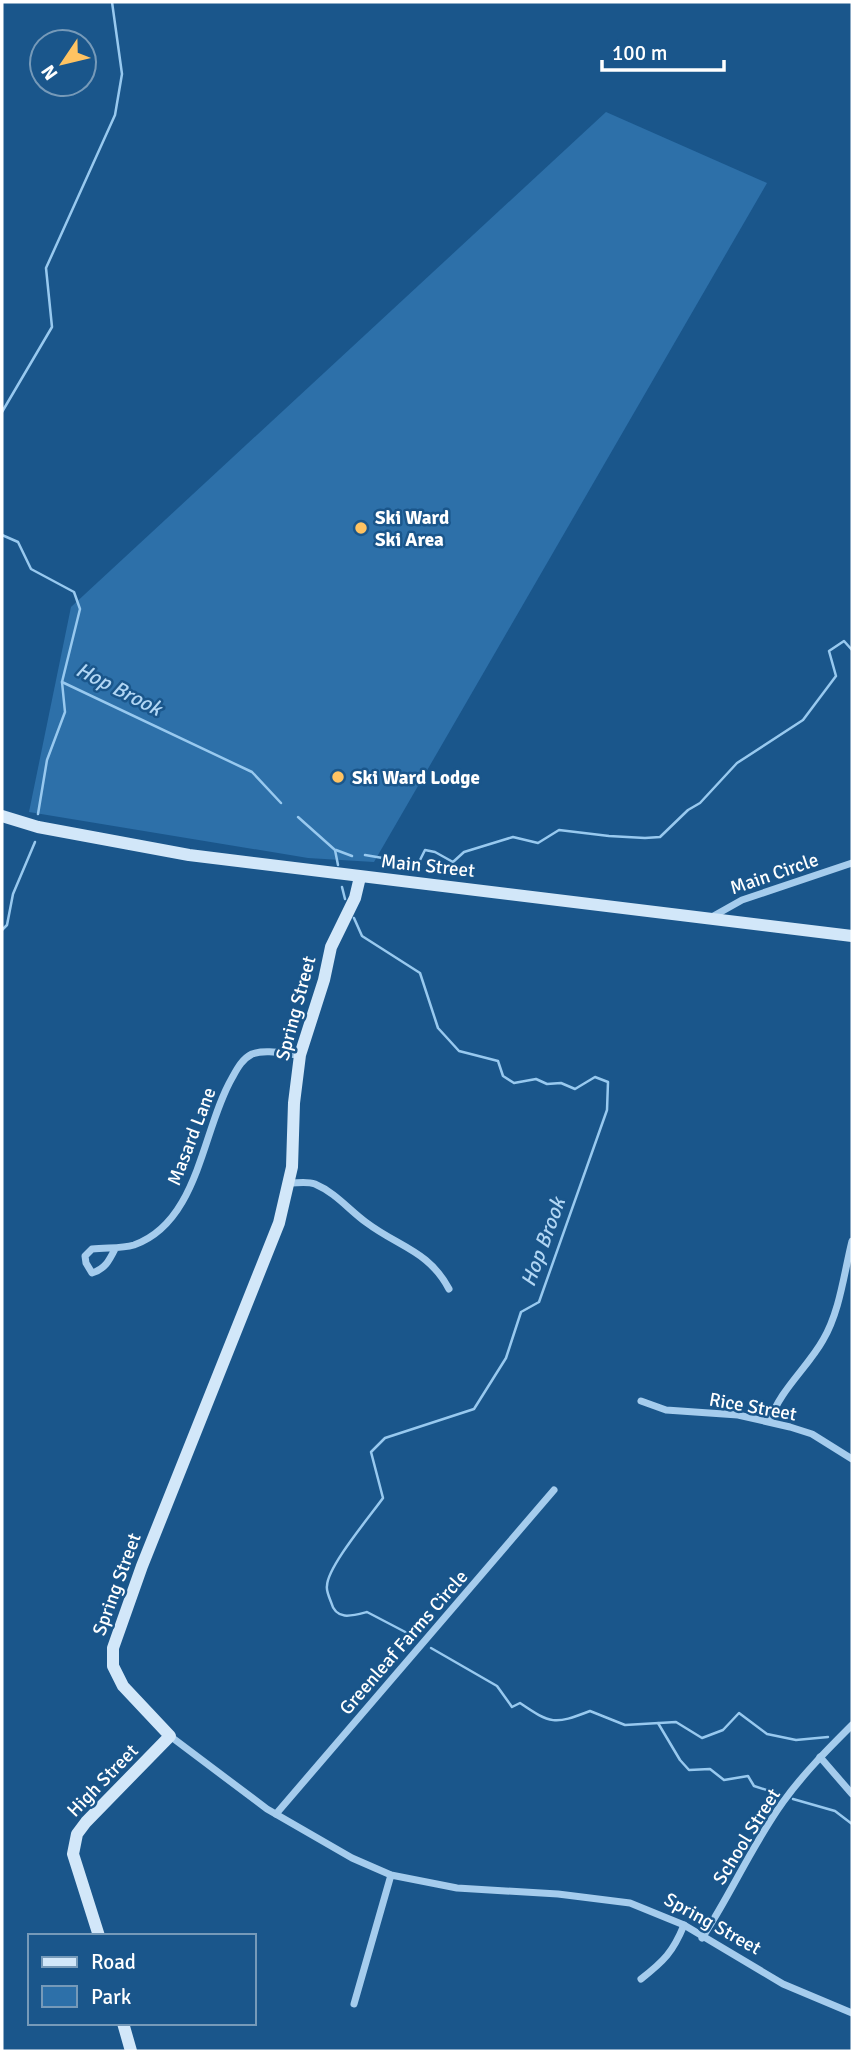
<svg xmlns="http://www.w3.org/2000/svg" width="854" height="2053" viewBox="0 0 854 2053" font-family="Signika,sans-serif">
	<style>
		.green { fill: #2d70a9 }
		.lines { fill: none; stroke-linecap: round; stroke-linejoin: round }
		.stream { stroke: #98c9ef; stroke-width: 2.5 }
		.street { stroke: #a5cced; stroke-width: 7 }
		.secondary { stroke: #d2e7f9; stroke-width: 12 }
		.poi-dot { fill: #ffc362; stroke: #1a568b; stroke-width: 2.5 }
		.labels { text-anchor: middle; stroke-width: 5; stroke-linejoin: round; paint-order: stroke }
		.poi-label { font-size: 19px; font-weight: bold; fill: #fff; stroke: #1a568b; text-anchor: start }
		.street-label { font-size: 19px; fill: #fff; stroke: #1a568b }
		.water-label { font-size: 21px; font-style: italic; fill: #b1d6f4; stroke: #1a568b }
	</style>
	<rect width="100%" height="100%" fill="#1a568b"/>
	<!-- green -->
	<polygon class="green" points="606,112 767,183 374,862 308,858 29,812 71,607"/>
	<g class="lines">
		<!-- stream -->
		<g class="stream">
			<polyline points="2,412 52,327 46,268 115,115 122,74 112,2"/>
			<polyline points="2,535 18,542 31,569 74,592 80,609 62,682 252,772 281,803"/>
			<polyline points="38,814 47,760 65,712 62,682"/>
			<polyline points="298,817 335,850 338,865"/>
			<polyline points="336,850 352,856"/>
			<polyline points="365,855 418,864 425,850 435,852 453,862 464,852 513,837 538,843 559,830 609,836 645,838 660,837 688,810 700,803 737,763 803,720 836,676 829,651 844,641 852,650"/>
			<polyline points="342,887 345,899"/>
			<path d="M354,918l8,18 58,37 18,55 21,23 39,10 5,15 11,7 22,-4 11,5 14,-1 14,6 20,-12 13,5 -1,28 -68,192 -18,10 -15,46 -32,51 -89,29 -14,14 12,46c-12,17 -56,69 -56,88 -1,4 2,11 4,16 5,19 21,14 36,10l44,23"/>
			<polyline points="2,930 7,925 13,894 35,842"/>
			<path d="M431,1648l66,38 15,21 8,-4c31,21 34,22 70,8l35,14 51,-3 26,16 21,-8 16,-17 28,21 29,6 32,-3"/>
			<polyline points="658,1723 680,1760 689,1770 710,1769 724,1780 748,1776 754,1786 779,1794"/>
			<polyline points="793,1799 835,1811 852,1824"/>
		</g>
		<!-- street -->
		<g class="street">
			<polyline points="710,918 742,900 852,863"/>
			<path d="M289,1183c9,0 18,-2 26,1 21,9 34,26 52,39 32,24 62,28 82,66"/>
			<path d="M115,1249c-6,12 -10,20 -23,24l-6,-10 -1,-7 7,-7c14,-2 28,0 42,-4 65,-23 68,-115 98,-167 5,-9 10,-19 20,-24 14,-5 34,0 48,1"/>
			<polyline points="641,1401 666,1410 738,1415 790,1427 812,1434 852,1459"/>
			<path d="M770,1421c9,-30 38,-54 53,-81 17,-29 21,-67 29,-99"/>
			<polyline points="170,1736 267,1809 352,1858 391,1875 457,1888 558,1894 630,1903 684,1925 783,1984 852,2013"/>
			<polyline points="820,1757 852,1794"/>
			<polyline points="276,1814 554,1490"/>
			<path d="M702,1938c29,-44 50,-93 81,-136 20,-28 45,-53 69,-77"/>
			<path d="M641,1979c23,-18 32,-27 43,-54"/>
			<polyline points="354,2004 391,1875"/>
		</g>
		<!-- secondary -->
		<g class="secondary">
			<polyline points="2,816 38,827 189,855 852,936"/>
			<polyline points="99,1936 73,1854 77,1834 86,1822 170,1736 123,1686 113,1666 113,1648 142,1566 279,1223 292,1167 294,1103 300,1055 324,980 331,947 355,898 360,877"/>
			<polyline points="123,2023 131,2051"/>
		</g>
	</g>
	<!-- markers -->
	<g class="poi-dot">
		<circle cx="361" cy="528" r="7"/>
		<circle cx="338" cy="777" r="7"/>
	</g>
	<g class="labels">
		<!-- poi labels -->
		<g class="poi-label">
			<text x="375" y="524">Ski Ward<tspan x="375" dy="22">Ski Area</tspan></text>
			<text x="352" y="784">Ski Ward Lodge</text>
		</g>
		<!-- street labels -->
		<g class="street-label">
			<text transform="translate(428 865) rotate(6)" y="7">Main Street</text>
			<text transform="translate(774 873) rotate(-19)" y="7">Main Circle</text>
			<text transform="translate(295 1008) rotate(-75)" y="7">Spring Street</text>
			<text transform="translate(191 1136) rotate(-69)" y="7">Masard Lane</text>
			<text transform="translate(753 1406) rotate(10)" y="7">Rice Street</text>
			<text transform="translate(116 1584) rotate(-70)" y="7">Spring Street</text>
			<text transform="translate(403 1642) rotate(-49)" y="7">Greenleaf Farms Circle</text>
			<text transform="translate(102 1780) rotate(-46)" y="7">High Street</text>
			<text transform="translate(746 1836) rotate(-58)" y="7">School Street</text>
			<text transform="translate(713 1923) rotate(29)" y="7">Spring Street</text>
		</g>
		<!-- water labels -->
		<g class="water-label">
			<text transform="translate(119 689) rotate(27)" y="7">Hop Brook</text>
			<text transform="translate(543 1242) rotate(-70)" y="7">Hop Brook</text>
		</g>
	</g>
	<!-- border -->
	<rect width="854" height="2053" fill="none" stroke="#ffffff" stroke-width="7"/>
	<!-- legend -->
	<rect x="28" y="1934" width="228" height="91" fill="#1a568b" stroke="#769ab9" stroke-width="2"/>
	<rect x="42" y="1957" width="35" height="10" fill="#d2e7f9" stroke="#769ab9" stroke-width="2"/>
	<text x="91" y="1969" font-size="21" fill="#ffffff">Road</text>
	<rect x="42" y="1986" width="35" height="21" fill="#2d70a9" stroke="#769ab9" stroke-width="2"/>
	<text x="91" y="2004" font-size="21" fill="#ffffff">Park</text>
	<!-- north arrow -->
	<g transform="translate(63 63) rotate(235)"><circle r="33" fill="#1a568b" stroke="#769ab9" stroke-width="2"/>
	<path d="M0-5L12 26L0 18L-12 26Z" fill="#ffc362"/>
	<text y="-10" font-size="19" font-weight="bold" text-anchor="middle" fill="#ffffff">N</text>
	</g>
	<!-- scale -->
	<path d="M602 60v10h122v-10" fill="none" stroke="#ffffff" stroke-width="3.5"/>
	<text x="612" y="60" font-size="21" fill="#ffffff" stroke="#1a568b" stroke-width="5" paint-order="stroke">100 m</text>
</svg>
